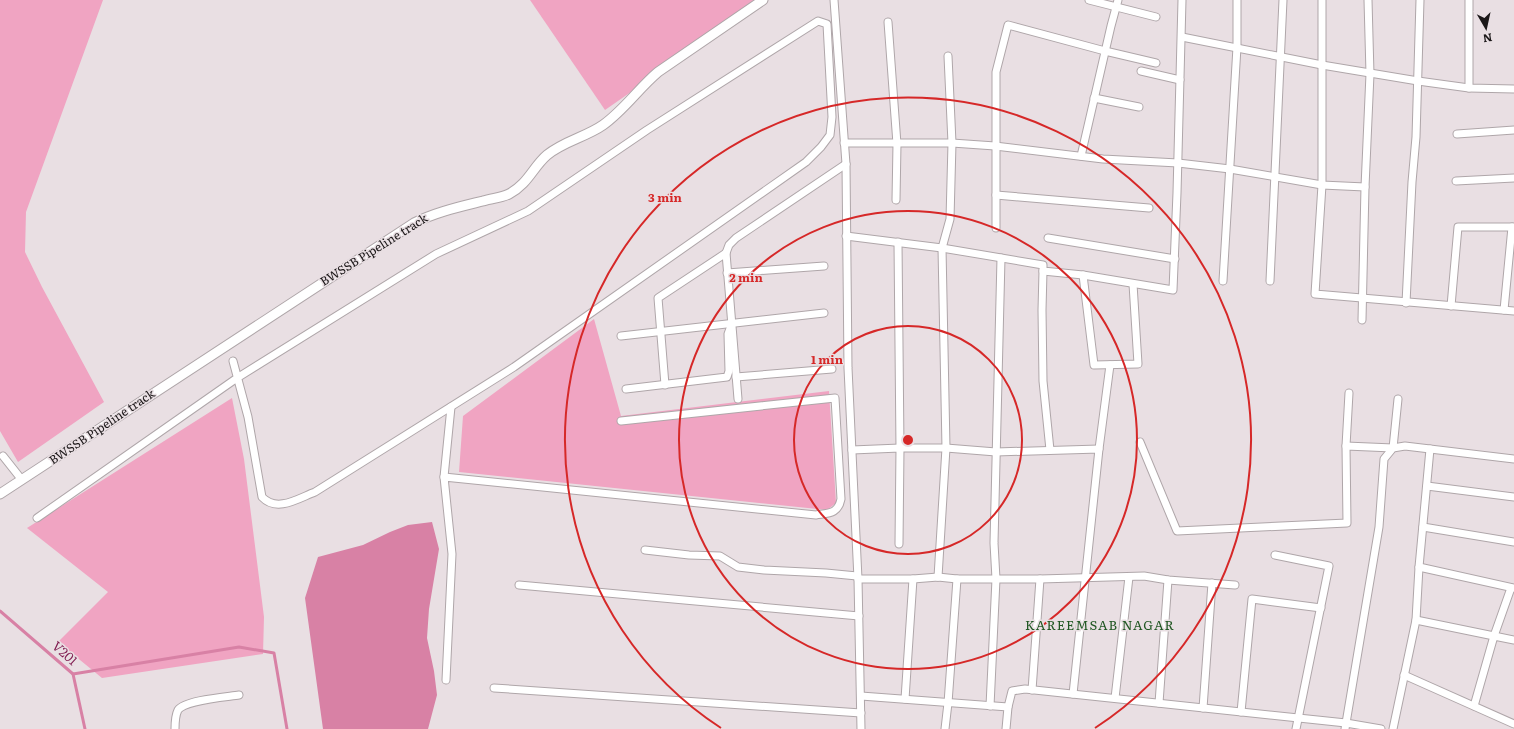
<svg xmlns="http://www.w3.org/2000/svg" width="1514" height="729" viewBox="0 0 1514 729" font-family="Literata,serif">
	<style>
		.green { fill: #f0a4c2 }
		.water { fill: #d881a5 }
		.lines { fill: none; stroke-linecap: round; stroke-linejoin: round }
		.stream { stroke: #d881a5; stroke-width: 3 }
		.minor-casing { stroke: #afa6a9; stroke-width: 9 }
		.tertiary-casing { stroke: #afa6a9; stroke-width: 11 }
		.minor { stroke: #fff; stroke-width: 7 }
		.tertiary { stroke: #fff; stroke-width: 9 }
		.ring { fill: none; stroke: #d62828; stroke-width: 2 }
		.labels { text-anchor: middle; stroke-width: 3; stroke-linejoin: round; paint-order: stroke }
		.street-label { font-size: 12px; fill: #1b1718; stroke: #e9dfe3 }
		.neighbourhood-label { font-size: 13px; letter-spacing: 1px; fill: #225824; stroke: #e9dfe3 }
		.water-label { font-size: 13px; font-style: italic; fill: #7f194e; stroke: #e9dfe3 }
		.centre { fill: #d62828; stroke: #e9dfe3; stroke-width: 2 }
		.ring-label { font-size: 12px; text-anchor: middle; font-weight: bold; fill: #d62828; stroke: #e9dfe3; stroke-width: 3; stroke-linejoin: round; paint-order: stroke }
	</style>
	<rect width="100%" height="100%" fill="#e9dfe3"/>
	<!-- green -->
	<g class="green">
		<polygon points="0,0 103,0 26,212 25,252 42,287 104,402 18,462 0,431"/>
		<polygon points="530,0 763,0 605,110"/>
		<polygon points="594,319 621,416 829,391 836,503 827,510 459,472 463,416"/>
		<polygon points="232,398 244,459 264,617 263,654 102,678 58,642 108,592 27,528"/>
	</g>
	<!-- water -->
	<polygon class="water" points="432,522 439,549 429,609 427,638 434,671 437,695 428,729 323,729 305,598 318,557 363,545 390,532 408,525"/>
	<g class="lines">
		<!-- stream -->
		<g class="stream">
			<polyline points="0,611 73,674 85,729"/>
			<polyline points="73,674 239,647 274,653 287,729"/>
		</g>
		<defs>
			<g id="minor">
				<polyline points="834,0 846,164 848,368 858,579 861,729"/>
				<polyline points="1089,0 1156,17"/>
				<polyline points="1322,0 1322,185 1315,294 1514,311"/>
				<polyline points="888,22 897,144 896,200"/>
				<polyline points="1182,37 1322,65 1418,81 1469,88 1514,89"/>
				<polyline points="1141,71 1180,80"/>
				<polyline points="1469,88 1469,0"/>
				<polyline points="1094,98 1139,107"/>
				<polyline points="1457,134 1514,130"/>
				<polyline points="844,143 952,143 995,146 1103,159 1178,163 1230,169 1322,185 1365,187"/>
				<polyline points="1081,156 1111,26 1118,0"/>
				<polyline points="1456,181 1514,178"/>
				<polyline points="996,195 1149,208"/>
				<polyline points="996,228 996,72 1008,25 1105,51 1156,63"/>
				<polyline points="846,236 942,248 1043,265 1043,271 1083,275 1173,290 1177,193 1182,0"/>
				<polyline points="1048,238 1175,259"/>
				<polyline points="898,242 900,448 946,448 996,452 1099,449 1073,694"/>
				<polyline points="726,253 738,399"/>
				<polyline points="1043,271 1042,310 1043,381 1050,450"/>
				<polyline points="727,273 824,266"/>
				<polyline points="1083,275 1094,365 1138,364 1133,284"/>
				<polyline points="1223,281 1237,47 1237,0"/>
				<polyline points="1270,281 1283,0"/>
				<polyline points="1406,303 1412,182 1416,137 1420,0"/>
				<polyline points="1451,306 1458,227 1514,227"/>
				<polyline points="1504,310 1512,227"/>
				<polyline points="1362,320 1365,187 1370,74 1368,0"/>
				<polyline points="621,336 824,313"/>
				<polyline points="736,377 832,369"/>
				<polyline points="665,385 658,298 726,253 729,245 736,238 846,164"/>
				<polyline points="626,389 727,377 729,371 728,334 732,323"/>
				<polyline points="1140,442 1177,531 1347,523 1346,446 1393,448 1398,399"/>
				<polyline points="1346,446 1349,393"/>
				<polyline points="1099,449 1110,365"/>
				<polyline points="852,450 900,448 899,544"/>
				<polyline points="3,456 22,480"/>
				<polyline points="444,477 451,407"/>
				<polyline points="1427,486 1514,497"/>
				<path d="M37,518l200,-140 199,-124 92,-43 119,-81 171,-109 9,3 5,93 -2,18 -9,12 -15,15 -292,205 -199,125c-16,6 -38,21 -53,5l-14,-80 -15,-56"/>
				<polyline points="1423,527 1514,542"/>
				<polyline points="645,550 689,555 720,556 738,567 764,570 826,573 857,576"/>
				<polyline points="1275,555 1329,566 1296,729"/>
				<polyline points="1419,567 1514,588"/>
				<polyline points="938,577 946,448 942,248 950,219 952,143 948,56"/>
				<polyline points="858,579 913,579 905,699"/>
				<polyline points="913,579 938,577 957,579 1040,579 1144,576 1168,580 1235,585"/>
				<polyline points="519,585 859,616"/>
				<polyline points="1416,620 1494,636 1511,588"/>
				<polyline points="1404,675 1514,724"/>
				<path d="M446,680l6,-126 -8,-77 372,38c13,-2 22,-1 25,-16l-6,-101 -214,23"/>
				<polyline points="494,688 861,713"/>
				<polyline points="1032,690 1040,579"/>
				<polyline points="861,696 1008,707 1006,729"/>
				<polyline points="1115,698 1129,577"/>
				<polyline points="1159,703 1168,580"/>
				<polyline points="990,706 996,579 994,543 1001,258"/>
				<polyline points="1474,706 1494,636 1514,640"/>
				<polyline points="1008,707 1012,691 1025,689 1346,723 1381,729"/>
				<polyline points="1203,708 1212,583"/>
				<polyline points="1241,712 1252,599 1321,608"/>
				<path d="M175,729c0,-6 0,-13 3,-19 7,-10 48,-13 61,-15"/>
				<polyline points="945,729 948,703 957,579"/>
				<polyline points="1345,729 1379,527 1384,459 1393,448 1405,446 1514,459"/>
				<polyline points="1393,729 1416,620 1419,567 1430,449"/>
			</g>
			<path id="tertiary" d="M0,494l414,-271c22,-11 45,-16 69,-22 9,-3 18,-3 26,-7 19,-10 24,-27 38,-39 17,-14 39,-18 56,-30 21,-15 36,-37 55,-53l105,-72"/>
		</defs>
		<!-- minor casing -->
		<use href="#minor" class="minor-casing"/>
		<!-- tertiary casing -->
		<use href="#tertiary" class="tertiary-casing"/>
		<!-- minor -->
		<use href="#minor" class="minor"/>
		<!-- tertiary -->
		<use href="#tertiary" class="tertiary"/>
	</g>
	<!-- distance rings -->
	<g class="ring">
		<circle cx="908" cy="440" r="114"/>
		<circle cx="908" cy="440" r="229"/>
		<path d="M721 728A343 343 0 1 1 1095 728"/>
	</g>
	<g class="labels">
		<!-- street labels -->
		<g class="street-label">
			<text transform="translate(374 250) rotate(-32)" y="4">BWSSB Pipeline track</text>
			<text transform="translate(102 427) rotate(-34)" y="4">BWSSB Pipeline track</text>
		</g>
		<!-- neighbourhood labels -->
		<g class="neighbourhood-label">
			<text x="1100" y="630">KAREEMSAB NAGAR</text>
		</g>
		<!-- water labels -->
		<g class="water-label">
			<text transform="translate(65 653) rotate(41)" y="5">V201</text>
		</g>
	</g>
	<circle cx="908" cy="440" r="6" class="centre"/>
	<g class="ring-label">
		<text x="665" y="202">3 min</text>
		<text x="746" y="282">2 min</text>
		<text x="827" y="364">1 min</text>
	</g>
	<!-- north arrow -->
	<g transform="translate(1486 28) rotate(171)" stroke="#e9dfe3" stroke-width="3" paint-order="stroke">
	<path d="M0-3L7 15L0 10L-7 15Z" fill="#1b1718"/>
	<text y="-6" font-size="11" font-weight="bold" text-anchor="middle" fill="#1b1718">N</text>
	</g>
</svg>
